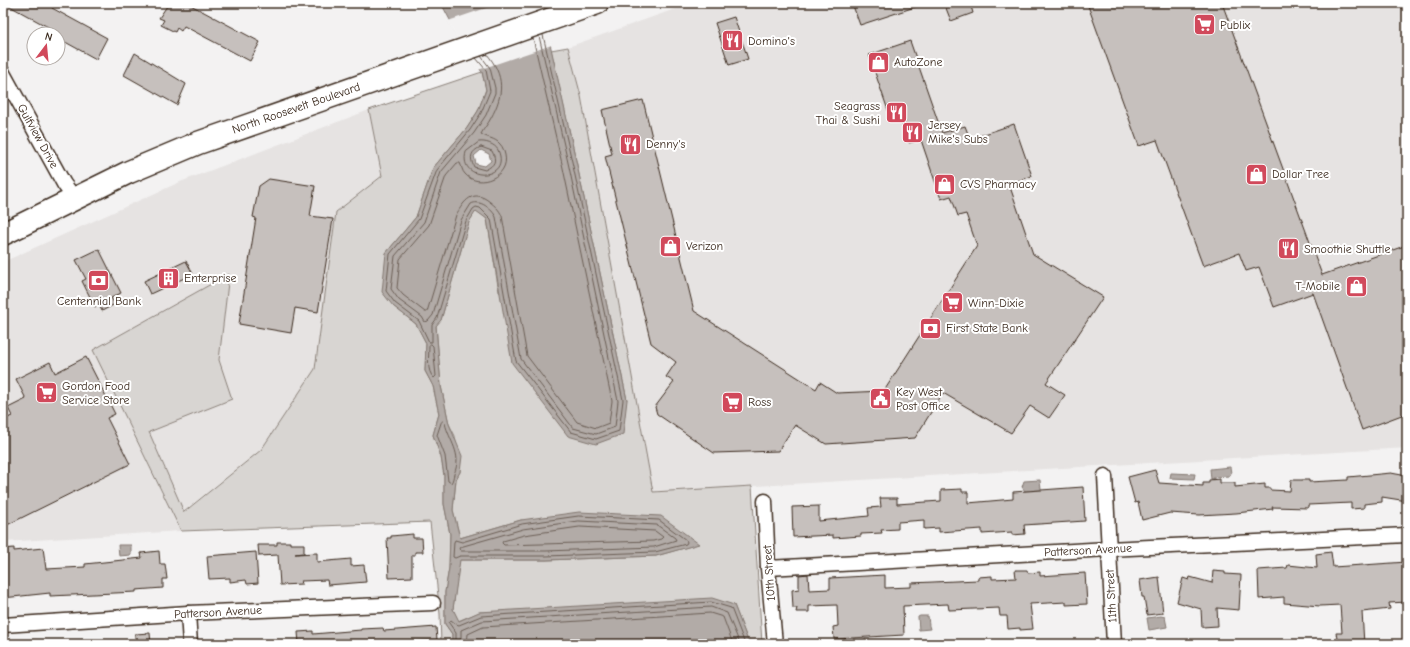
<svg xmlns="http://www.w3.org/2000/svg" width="1410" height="647" viewBox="0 0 1410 647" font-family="'Comic Neue',sans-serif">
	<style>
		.built { fill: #e6e3e2 }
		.green { fill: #d8d5d2; stroke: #8a8078 }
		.water { fill: #b2aba7; stroke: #827770; fill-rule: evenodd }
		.pier { fill: #f3f2f2 }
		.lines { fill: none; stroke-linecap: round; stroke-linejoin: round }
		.shore { stroke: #6b5e55; stroke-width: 1 }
		.building { fill: #c6c0bd; stroke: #3b2a1e }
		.minor-casing { stroke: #3b2a1e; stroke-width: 17 }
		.primary-casing { stroke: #3b2a1e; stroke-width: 25 }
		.minor { stroke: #fff; stroke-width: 14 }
		.primary { stroke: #fff; stroke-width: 22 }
		.labels { text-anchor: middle; stroke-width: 4; stroke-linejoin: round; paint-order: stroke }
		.poi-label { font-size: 12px; fill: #3b2a1e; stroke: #fff; text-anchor: start }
		.street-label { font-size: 12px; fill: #3b2a1e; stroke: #fff }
	</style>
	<rect width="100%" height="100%" fill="#f3f2f2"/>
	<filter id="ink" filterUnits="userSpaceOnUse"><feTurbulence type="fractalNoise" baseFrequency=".025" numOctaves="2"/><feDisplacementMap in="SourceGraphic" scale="8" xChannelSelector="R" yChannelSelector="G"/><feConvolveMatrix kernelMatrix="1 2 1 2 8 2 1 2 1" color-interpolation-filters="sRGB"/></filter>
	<g filter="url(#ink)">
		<!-- built -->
		<g class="built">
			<polygon points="692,3 1407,3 1407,448 653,492 581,96 568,47"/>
			<polygon points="369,110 382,176 336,212 315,369 261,450 183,512 149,432 231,399 219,360 229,274 93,350 181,531 3,542 3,262 180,182"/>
		</g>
		<!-- green -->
		<g class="green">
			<polygon points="568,47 581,96 653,492 752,486 762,644 751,644 748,641 734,605 480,612 458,621 453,609 459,560 546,560 656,556 698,544 521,520 460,538 453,510 456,479 460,472 455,436 449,424 441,386 436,325 441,320 469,222 476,210 487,219 499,292 627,400 577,165 551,50"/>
			<polygon points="482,72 486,89 478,111 467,128 433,168 416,217 386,253 393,306 416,324 426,343 425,371 433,386 439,414 433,435 441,457 444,476 444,504 450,534 449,568 445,592 445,624 452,634 452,644 441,644 440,614 430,522 181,531 93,350 229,274 219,360 232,399 149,432 184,512 261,450 315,369 336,212 382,176 369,110"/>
		</g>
		<!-- water -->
		<g class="water">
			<path d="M441,3h100l36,162 50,235 -4,34 -27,10 -28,-8 -56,-73 -25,-144 -11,-8 -7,11 -28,98 -5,6 5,60 8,38 13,32 -2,16 -4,7 -3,31 7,28 61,-18 58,-8 82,4 38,28 -43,12 -110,4h-86l-7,49 6,12 20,-9 233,-14 22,7 14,36 3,3h-299v-10l-7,-10v-32l4,-24 1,-34 -6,-30v-29l-3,-18 -8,-22 6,-21 -6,-28 -8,-15 1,-28 -10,-19 -23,-18 -11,-14 4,-39 30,-36 17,-49 34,-40 11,-17 8,-21 -4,-18 -14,-18zM481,150l8,4 2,7 -6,5 -9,-2 -2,-8z"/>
			<polygon points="1230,467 1231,473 1229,476 1214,477 1214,479 1211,479 1210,469"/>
			<polygon points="1171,473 1195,474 1194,479 1170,478"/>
			<polygon points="1040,480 1041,490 1025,491 1022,487 1024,481"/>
			<polygon points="118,545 131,545 131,555 119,556"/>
			<path d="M920,616h8c1,5 0,8 2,13l-11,1 -1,-13z"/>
			<polygon points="1161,616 1165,617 1167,627 1149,630 1147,618"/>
		</g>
		<!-- pier -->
		<polygon class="pier" points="501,3 543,3 552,45 478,70 467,56 448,21"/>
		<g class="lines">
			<!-- shore -->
			<g class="shore">
				<path d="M487,54c18,22 17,40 4,64 -3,6 -7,10 -10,16 6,4 14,4 19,10 3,3 4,7 5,11 5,21 -26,35 -40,19 -3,-3 -3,-7 -5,-11h-3l-11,13 -17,49 -29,34 -3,29 6,7 22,17h2l29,-97c8,-14 17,-27 34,-13 5,4 9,7 12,14l25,140 50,66 19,6 13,-5 3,-22 -49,-233 -30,-130"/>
				<path d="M481,56l9,12 5,20v5l-9,22 -12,18 -33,39 -17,50 -29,34 -4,33 8,11 23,17 3,5 3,-1 5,-6 28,-95 10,-16c9,-5 21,5 25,13l25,142 52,69 23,6 19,-7 3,-26 -49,-234 -30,-131"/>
				<polyline points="476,58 486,70 490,91 481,113 470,130 437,170 419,219 390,254 386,291 395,303 419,321 429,342 432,342 432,325 437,318 466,221 473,209 476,207 480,208 491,219 516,361 571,432 596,439 619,431 623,400 573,166 543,35"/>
				<path d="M479,142c6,-1 16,2 19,8 14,31 -41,33 -32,2z"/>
				<path d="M481,147l11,4c5,10 3,14 -7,19l-11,-3c-5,-10 -3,-16 7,-20z"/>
				<path d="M431,344l2,2 3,30 -2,2c-8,-7 -5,-22 -5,-32z"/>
				<path d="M443,421l2,2c4,18 18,31 9,51 -1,4 -1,6 -3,9l-3,-2 -3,-25 -8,-21 4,-12z"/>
				<polygon points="579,516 659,520 686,540 687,542 686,544 655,552 546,556 460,556 455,558 453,557 454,542 455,540 462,542 522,524"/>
				<polygon points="579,521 657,525 675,538 676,540 654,547 546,551 461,551 459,549 460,547 523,529"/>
				<polygon points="580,527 655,531 663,537 661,539 653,541 504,545 502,543 503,541 524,535"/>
				<polyline points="456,644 456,633 449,623 451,620 456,624 459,625 481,616 711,602 731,608 745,644"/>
				<polyline points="461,644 461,630 482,621 711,607 727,613 740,644"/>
				<polyline points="467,644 468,634 483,627 710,613 723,617 733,644"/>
			</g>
		</g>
		<!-- building -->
		<g class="building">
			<polygon points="4,3 55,3 52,8 107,38 96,59 58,38 58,34 51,34 46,31 48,27"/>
			<polygon points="169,3 187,3 260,42 250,61 184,26 181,31 177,28 175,32 161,25 164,20 159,18"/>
			<polygon points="852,3 920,3 921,5 860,25"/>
			<polygon points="944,3 970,3 973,13 951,21"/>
			<polygon points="1087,3 1222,3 1322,275 1407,245 1407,413 1362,430 1313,293 1274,307 1259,267 1246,271 1239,253 1203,266 1157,140 1139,146"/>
			<polygon points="734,17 748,59 729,65 715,23"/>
			<polygon points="910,41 942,133 965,126 970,139 1014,124 1032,176 1009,184 1033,254 1103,297 1046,383 1065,395 1049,418 1030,406 1011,433 943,393 915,438 826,444 795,425 778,451 714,453 657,414 655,407 674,382 666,377 676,362 651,343 605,156 612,154 602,110 643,100 694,311 816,389 820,382 837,393 884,391 977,246 966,214 958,216 951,196 941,199 921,140 909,143 901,119 892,122 869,55"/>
			<polygon points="135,53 186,84 177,105 124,75"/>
			<polygon points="269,179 315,186 310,216 333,219 318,312 295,308 291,333 239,324 256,218 253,217 259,186"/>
			<polygon points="99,249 121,293 111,298 115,304 102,311 99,305 95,307 82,281 86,279 76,260"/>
			<polygon points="186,261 193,274 150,294 144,281"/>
			<polygon points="86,357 115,414 107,418 130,464 3,527 3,420 12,416 8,408 26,399 16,379 50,362 55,373"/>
			<polygon points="1155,470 1159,483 1203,486 1203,483 1209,483 1209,480 1220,479 1220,483 1235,483 1235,487 1265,484 1265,488 1270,488 1270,490 1290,491 1291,480 1309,480 1309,482 1348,480 1348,477 1391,473 1407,476 1407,501 1382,497 1382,502 1364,504 1364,508 1351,509 1351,503 1308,505 1308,508 1272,507 1273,509 1236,513 1199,515 1170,513 1142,520 1138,502 1135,503 1128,477"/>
			<polygon points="1083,487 1085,521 1024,525 1025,534 1012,535 1012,532 982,534 982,529 939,532 939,528 924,529 924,520 898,522 898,529 881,530 882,533 861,534 861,536 833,538 833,535 793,537 792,507 819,506 819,521 869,516 868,508 881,507 880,498 897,498 897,504 941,501 941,490 962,489 962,492 968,492 968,503 1013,499 1013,492"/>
			<polygon points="413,534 413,538 422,538 423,552 415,552 415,555 412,555 412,577 389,578 387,538 391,538 391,536"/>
			<polygon points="277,542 290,542 290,544 304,544 304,553 295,554 317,553 317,562 351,559 351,566 364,565 366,582 328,585 327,580 301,581 302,584 280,585 278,555 259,556 258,545 277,545"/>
			<polygon points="14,548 14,551 43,548 46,569 85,567 85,564 142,558 141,553 159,551 160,564 165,564 167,579 163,579 163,588 136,590 136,592 50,596 50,593 3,598 3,549"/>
			<polygon points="256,552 258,583 247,584 246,580 230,582 230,578 209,579 207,556"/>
			<polygon points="1331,552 1333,567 1407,562 1407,602 1389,603 1390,609 1362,612 1364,644 1338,644 1336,633 1342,633 1340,605 1320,606 1284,603 1284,597 1259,599 1258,570 1287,568 1288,565 1317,568 1316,554"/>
			<polygon points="1015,570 1027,570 1028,573 1040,572 1040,576 1085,573 1087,604 1066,605 1066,602 1030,604 1033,629 1020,630 1020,628 1008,629 1007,616 1000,616 999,608 949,610 948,604 903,606 904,635 834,639 833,627 838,626 837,605 809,606 809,612 796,612 797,608 793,608 792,590 799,589 799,575 808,574 809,590 830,589 830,578 885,575 885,588 911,587 911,583 978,580 978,577 992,576 992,579 1016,578"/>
			<polygon points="1213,571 1225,572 1225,574 1241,575 1239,610 1217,608 1218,626 1202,627 1201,609 1177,602 1183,578 1189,580 1190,577 1212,583"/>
			<polygon points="1159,577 1163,613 1147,615 1144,597 1142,597 1140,580"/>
			<polygon points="436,627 437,640 409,642 410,644 299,644 298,632 313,631 313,634 361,630 361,629 383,628 384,631"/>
			<polygon points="150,633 151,644 135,644 135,634"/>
		</g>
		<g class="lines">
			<defs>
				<g id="minor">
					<polyline points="3,73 64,184 75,199"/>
					<polyline points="1105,476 1114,644"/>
					<polyline points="765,501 768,568 775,644"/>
					<polyline points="768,568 1108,549 1407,535"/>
					<polyline points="188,613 190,644"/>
					<polyline points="3,625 188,613 433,603"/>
				</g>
				<polyline id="primary" points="3,234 129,172 198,143 597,3"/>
			</defs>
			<!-- minor casing -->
			<use href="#minor" class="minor-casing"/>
			<!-- primary casing -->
			<use href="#primary" class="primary-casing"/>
			<!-- minor -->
			<use href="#minor" class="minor"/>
			<!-- primary -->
			<use href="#primary" class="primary"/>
		</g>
	</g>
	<!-- icons -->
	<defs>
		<symbol id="supermarket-square" viewBox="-11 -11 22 22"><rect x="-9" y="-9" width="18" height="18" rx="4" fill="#d1495b" stroke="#fff"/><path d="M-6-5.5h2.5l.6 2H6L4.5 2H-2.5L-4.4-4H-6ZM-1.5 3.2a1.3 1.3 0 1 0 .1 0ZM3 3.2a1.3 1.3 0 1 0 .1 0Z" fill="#fff"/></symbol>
		<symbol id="restaurant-square" viewBox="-11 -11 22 22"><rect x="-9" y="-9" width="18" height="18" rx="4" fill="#d1495b" stroke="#fff"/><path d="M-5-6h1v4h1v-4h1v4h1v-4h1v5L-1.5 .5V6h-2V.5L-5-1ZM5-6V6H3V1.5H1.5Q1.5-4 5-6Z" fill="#fff"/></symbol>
		<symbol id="shop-square" viewBox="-11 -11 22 22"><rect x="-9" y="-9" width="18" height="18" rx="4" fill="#d1495b" stroke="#fff"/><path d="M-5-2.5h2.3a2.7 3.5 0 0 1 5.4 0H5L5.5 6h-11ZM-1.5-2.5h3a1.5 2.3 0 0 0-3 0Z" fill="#fff"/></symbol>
		<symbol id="building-square" viewBox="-11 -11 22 22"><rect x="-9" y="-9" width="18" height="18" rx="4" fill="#d1495b" stroke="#fff"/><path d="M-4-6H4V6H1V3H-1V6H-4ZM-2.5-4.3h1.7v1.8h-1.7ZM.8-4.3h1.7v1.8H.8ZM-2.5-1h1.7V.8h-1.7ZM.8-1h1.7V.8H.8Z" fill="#fff"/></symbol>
		<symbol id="bank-square" viewBox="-11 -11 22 22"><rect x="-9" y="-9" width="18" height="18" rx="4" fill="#d1495b" stroke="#fff"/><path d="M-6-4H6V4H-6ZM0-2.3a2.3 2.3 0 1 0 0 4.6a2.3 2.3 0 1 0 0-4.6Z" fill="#fff"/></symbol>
		<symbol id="civic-square" viewBox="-11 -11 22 22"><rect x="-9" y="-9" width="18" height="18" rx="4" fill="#d1495b" stroke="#fff"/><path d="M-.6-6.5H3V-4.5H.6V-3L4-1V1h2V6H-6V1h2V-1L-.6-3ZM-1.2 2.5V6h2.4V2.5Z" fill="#fff"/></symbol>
	</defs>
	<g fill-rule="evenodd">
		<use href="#supermarket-square" x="1192" y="12" width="25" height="25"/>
		<use href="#restaurant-square" x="720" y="28" width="25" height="25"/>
		<use href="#shop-square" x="866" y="50" width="25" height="25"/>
		<use href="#restaurant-square" x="884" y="100" width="25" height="25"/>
		<use href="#restaurant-square" x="900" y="120" width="25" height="25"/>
		<use href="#restaurant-square" x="618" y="132" width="25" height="25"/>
		<use href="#shop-square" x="1244" y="162" width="25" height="25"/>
		<use href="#shop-square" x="932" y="172" width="25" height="25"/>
		<use href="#shop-square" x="658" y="234" width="25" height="25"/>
		<use href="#restaurant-square" x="1276" y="236" width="25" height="25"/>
		<use href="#building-square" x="156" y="266" width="25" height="25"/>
		<use href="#bank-square" x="86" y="268" width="25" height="25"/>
		<use href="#shop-square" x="1344" y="274" width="25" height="25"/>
		<use href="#supermarket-square" x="940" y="290" width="25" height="25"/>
		<use href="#bank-square" x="918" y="316" width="25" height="25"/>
		<use href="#supermarket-square" x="34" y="380" width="25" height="25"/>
		<use href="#civic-square" x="868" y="386" width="25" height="25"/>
		<use href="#supermarket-square" x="720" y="390" width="25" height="25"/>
	</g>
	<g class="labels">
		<!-- poi labels -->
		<g class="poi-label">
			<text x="1220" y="29">Publix</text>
			<text x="748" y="45">Domino's</text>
			<text x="894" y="66">AutoZone</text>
			<text x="880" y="110" text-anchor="end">Seagrass<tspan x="880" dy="14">Thai &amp; Sushi</tspan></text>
			<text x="928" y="129">Jersey<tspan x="928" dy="14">Mike's Subs</tspan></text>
			<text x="646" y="148">Denny's</text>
			<text x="1272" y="178">Dollar Tree</text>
			<text x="960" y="188">CVS Pharmacy</text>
			<text x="686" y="250">Verizon</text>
			<text x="1304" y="253">Smoothie Shuttle</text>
			<text x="184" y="282">Enterprise</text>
			<text x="1340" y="290" text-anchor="end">T-Mobile</text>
			<text x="99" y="305" text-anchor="middle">Centennial Bank</text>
			<text x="968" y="307">Winn-Dixie</text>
			<text x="946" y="332">First State Bank</text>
			<text x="62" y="390">Gordon Food<tspan x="62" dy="14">Service Store</tspan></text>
			<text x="896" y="396">Key West<tspan x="896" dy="14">Post Office</tspan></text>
			<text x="748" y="406">Ross</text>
		</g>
		<!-- street labels -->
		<g class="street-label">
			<text transform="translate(296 108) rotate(-19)" y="4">North Roosevelt Boulevard</text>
			<text transform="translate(38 136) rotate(61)" y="4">Gulfview Drive</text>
			<text transform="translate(1088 550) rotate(-3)" y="4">Patterson Avenue</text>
			<text transform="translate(769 573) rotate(-94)" y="4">10th Street</text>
			<text transform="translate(1111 596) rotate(-93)" y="4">11th Street</text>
			<text transform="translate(218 612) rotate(-3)" y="4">Patterson Avenue</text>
		</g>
	</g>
	<!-- margin -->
	<rect width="1410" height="647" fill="none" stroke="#fff" stroke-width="16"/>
	<rect x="8" y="8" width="1394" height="631" fill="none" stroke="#3b2a1e" stroke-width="1.5" filter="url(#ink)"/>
	<!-- north arrow -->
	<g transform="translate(46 46) rotate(16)"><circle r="19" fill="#ffffff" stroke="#b1aaa5"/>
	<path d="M0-3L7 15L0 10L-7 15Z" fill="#d1495b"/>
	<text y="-6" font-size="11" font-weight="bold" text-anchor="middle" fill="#3b2a1e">N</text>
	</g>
</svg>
